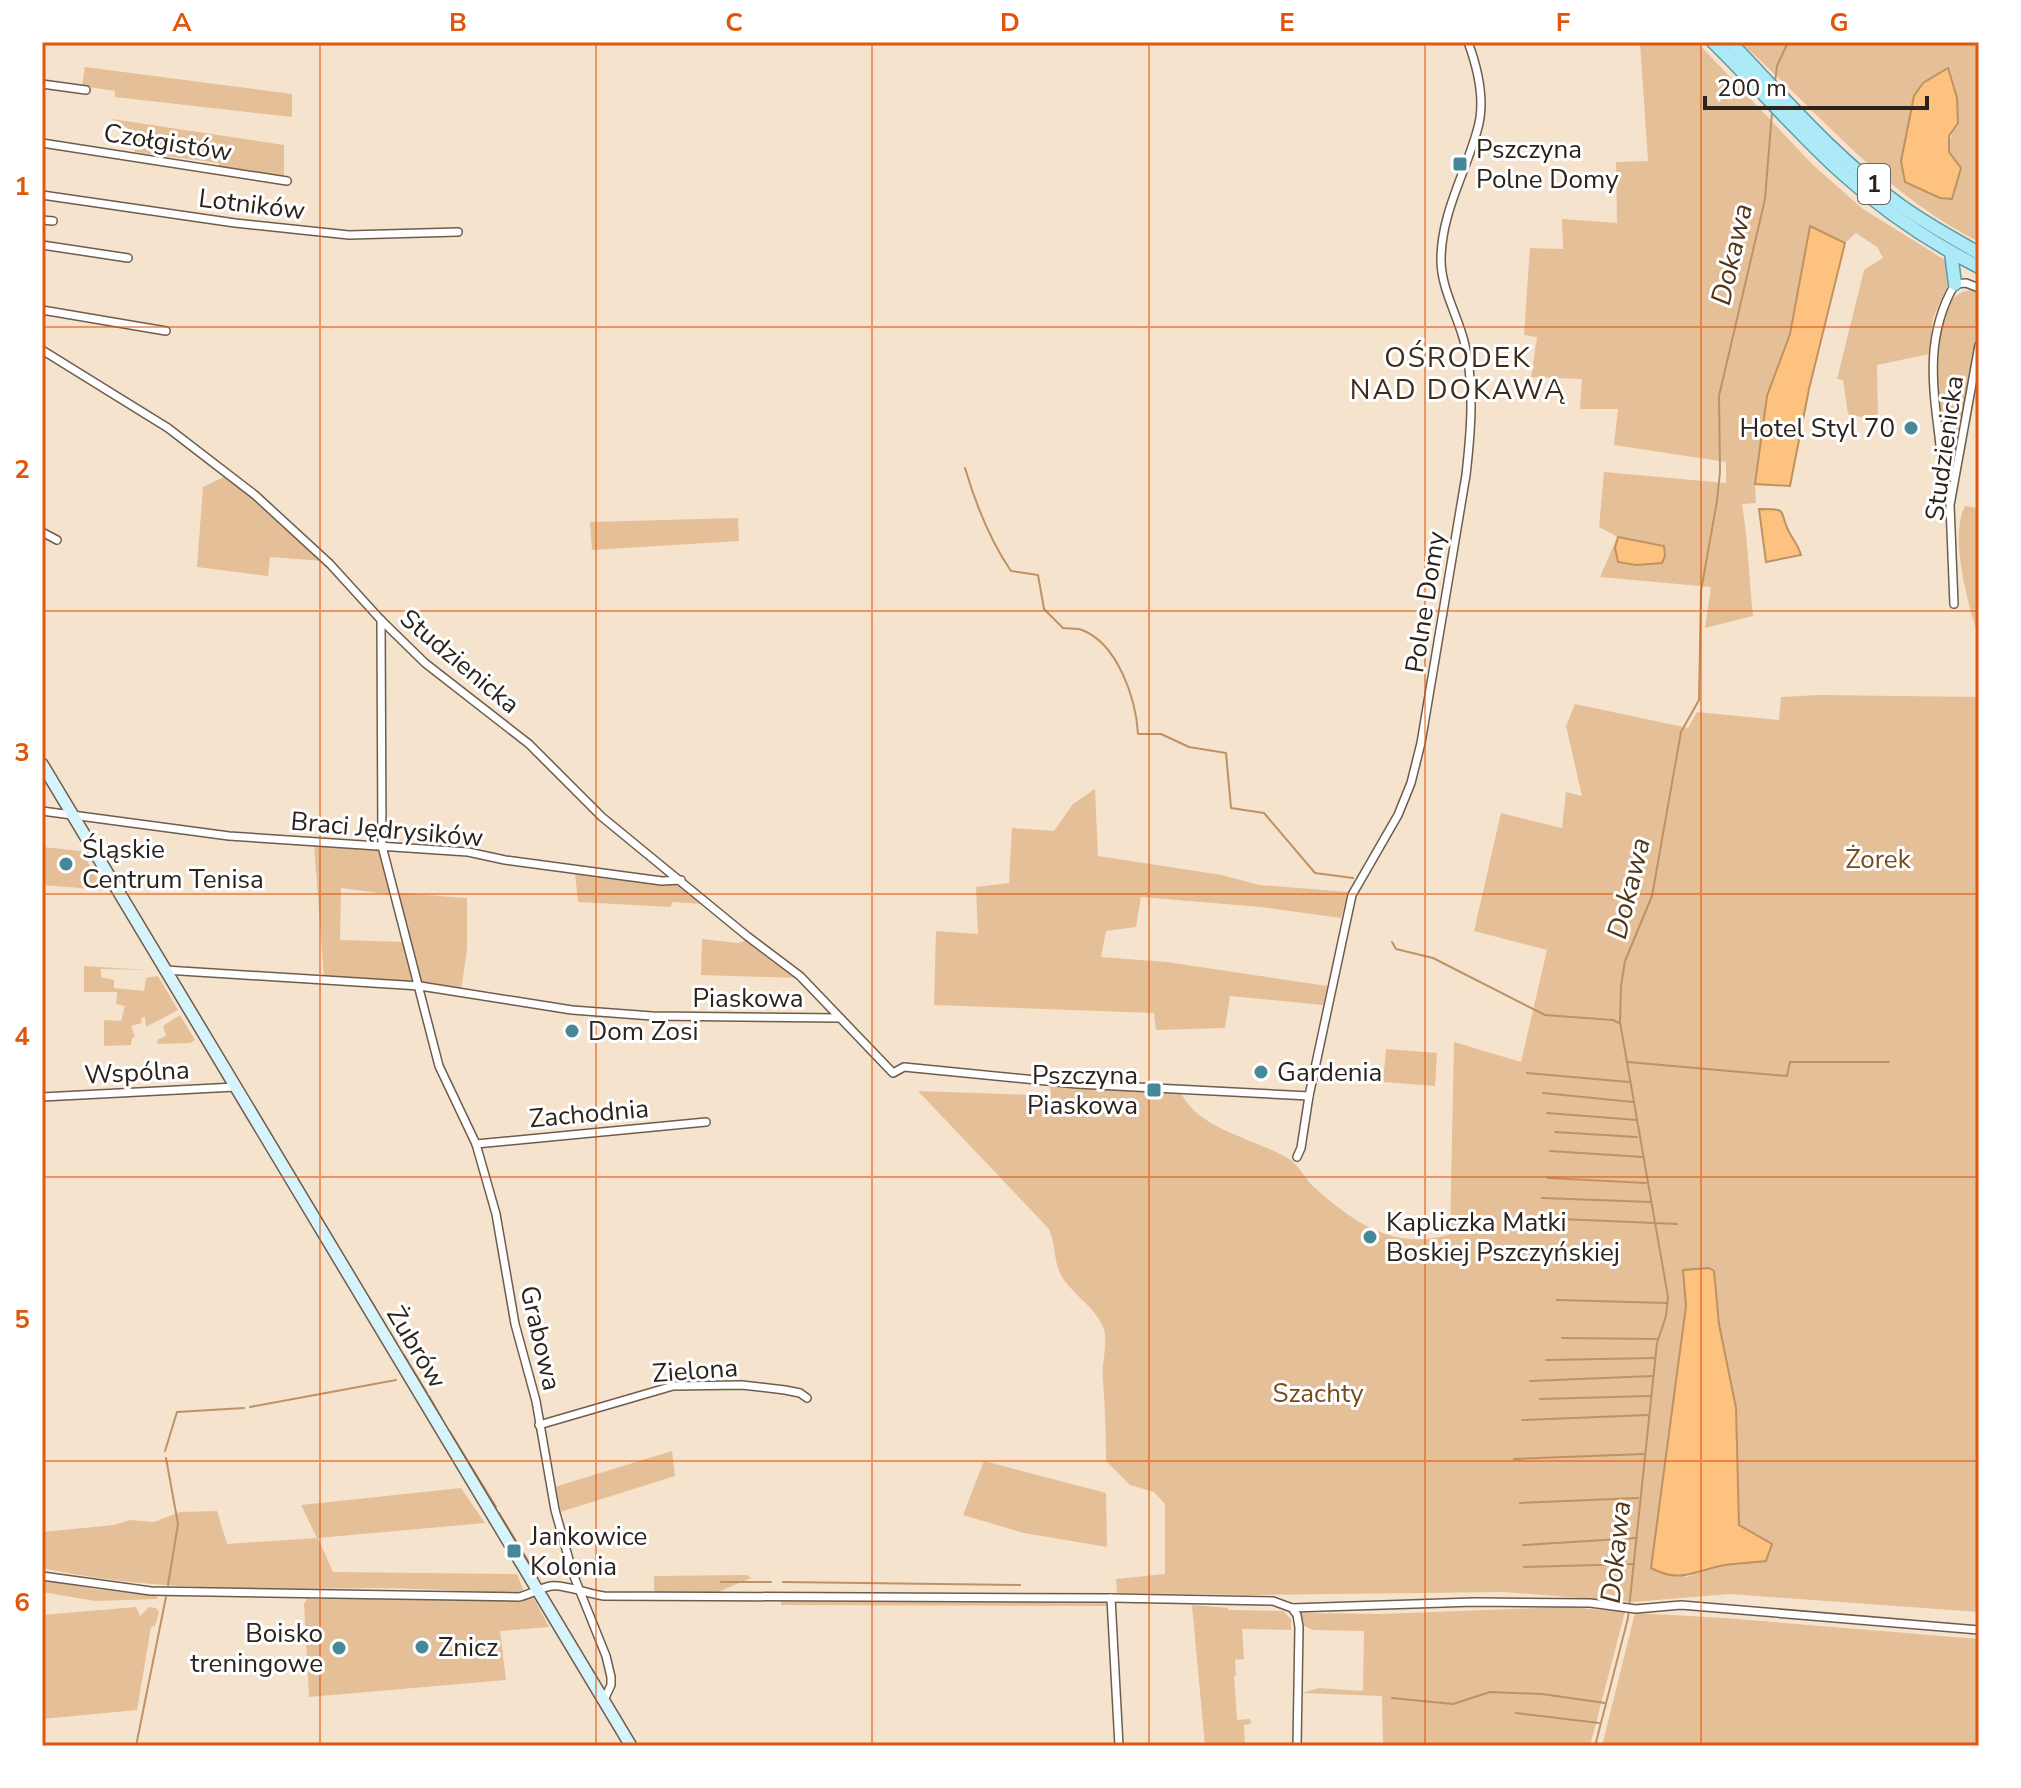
<svg xmlns="http://www.w3.org/2000/svg" width="2021" height="1788" viewBox="0 0 2021 1788" font-family="'Nunito Sans',sans-serif">
	<style>
		.green { fill: #e5bf97; fill-rule: evenodd }
		.water { fill: #fec280; stroke: #bf9262; stroke-width: 2 }
		.lines { fill: none; stroke-linecap: round; stroke-linejoin: round }
		.stream { stroke: #bf9262; stroke-width: 2 }
		.minor-casing { stroke: #6e5d4c; stroke-width: 10 }
		.secondary-casing { stroke: #6e5d4c; stroke-width: 14 }
		.primary-casing { stroke: #5c9ba8; stroke-width: 15 }
		.minor { stroke: #fff; stroke-width: 7 }
		.secondary { stroke: #d6f4fc; stroke-width: 11 }
		.primary { stroke: #adeaf8; stroke-width: 12 }
		.grid { fill: none; stroke: #df560d; stroke-width: 2; stroke-opacity: 0.55 }
		.poi-dot { fill: #458898; stroke: #fff; stroke-width: 3 }
		.labels { text-anchor: middle; stroke-width: 6; stroke-linejoin: round; paint-order: stroke }
		.shield { fill: #fff; stroke: #6b6560; stroke-width: 2 }
		.shield-label { font-size: 24px; font-weight: bold; fill: #2b231c }
		.street-label { font-size: 26px; fill: #2b231c; stroke: #fff }
		.poi-label { font-size: 26px; fill: #2b231c; stroke: #fff; text-anchor: start }
		.park-label { font-size: 26px; fill: #754d1c; stroke: #fff }
		.water-label { font-size: 28px; font-style: italic; fill: #4f3619; stroke: #fff }
		.neighbourhood-label { font-size: 28px; letter-spacing: 2px; fill: #3b2c1c; stroke: #fff }
		.neatline { fill: none; stroke: #df560d; stroke-width: 3 }
		.grid-label { font-size: 26px; text-anchor: middle; font-weight: bold; fill: #df560d }
	</style>
	<rect width="100%" height="100%" fill="#f6e3ce"/>
	<!-- green -->
	<g class="green">
		<path d="M1640,42h57l116,123 50,44 82,51 5,20 -17,38 -4,36 -52,11 1,56 -30,-7 -5,-34 -6,-1 27,-109 19,-12 -6,-11 -21,-14 -11,10 -35,-17 -20,108 -23,62 -12,88 1,19 -14,1c6,37 7,74 11,112l-48,12 6,-41 -111,-10 16,-37 2,21 6,-24h-6l-19,-10 5,-55 122,11v-21l-112,-17 4,-36h-38l2,-30 -51,-2 6,-40 -13,-2 6,-87 33,1 -1,-30 55,4 -1,-61 32,-1z"/>
		<path d="M1740,42h239v200c-98,-50 -159,-129 -239,-200zM1914,96l43,2c0,9 3,20 -1,27 -10,23 -11,22 5,43l-9,30 -51,-37z"/>
		<polygon points="85,67 292,94 292,117 115,97 115,91 82,86"/>
		<polygon points="112,119 284,145 284,178 296,182 219,171 219,163 135,152 132,131"/>
		<path d="M1973,290l6,3v38l-28,154c-8,-38 -38,-193 22,-195z"/>
		<polygon points="228,475 323,561 270,557 268,576 197,567 203,487"/>
		<path d="M1965,506l14,2v130c-11,-33 -30,-101 -14,-132z"/>
		<polygon points="738,518 739,541 592,550 590,522"/>
		<path d="M1820,695l159,2v915l-250,-18 -96,8 -129,-10 -253,3 -134,-2 -1,-14 49,-5v-70l-11,-12 -24,-7 -24,-24c0,-28 -1,-54 -3,-81 -2,-16 5,-35 1,-50 -8,-25 -34,-35 -45,-59 -5,-13 -4,-28 -10,-42l-131,-138 116,4 17,-2 -2,-12 130,7c14,41 76,50 110,71 10,6 15,19 24,27 39,36 83,66 137,48l4,-192 67,20 26,-112 -73,-19 27,-118 61,15 4,-36 16,4 -16,-70 9,-22 113,24 9,-16 82,8 2,-23zM1714,1271l23,211 2,43 27,36 -46,5 -33,11 -36,-10 35,-261 -2,-27z"/>
		<polygon points="1095,789 1098,856 1222,875 1259,885 1348,892 1341,918 1261,907 1141,897 1136,927 1106,931 1101,957 1167,962 1327,986 1323,1005 1230,996 1225,1028 1156,1030 1154,1013 934,1005 936,931 978,934 976,887 1009,883 1012,828 1054,831 1073,804"/>
		<polygon points="314,844 380,848 393,895 341,888 340,940 406,942 417,984 324,978"/>
		<polygon points="42,847 81,851 105,890 42,885"/>
		<polygon points="575,873 662,885 679,885 705,904 672,902 671,907 578,902"/>
		<polygon points="399,893 467,898 467,949 461,991 421,984"/>
		<polygon points="702,939 738,943 748,940 799,978 701,975"/>
		<polygon points="84,966 149,970 101,969 101,977 114,980 114,988 144,991 146,978 158,976 178,1010 146,1027 145,1017 141,1018 142,1023 131,1026 135,1037 132,1038 131,1045 104,1046 104,1020 121,1021 125,1006 116,1004 117,992 84,992"/>
		<polygon points="180,1015 195,1040 190,1043 158,1044 157,1040 166,1036 163,1026"/>
		<polygon points="1386,1049 1437,1053 1435,1086 1383,1082"/>
		<polygon points="672,1451 675,1476 557,1513 551,1488"/>
		<polygon points="984,1461 1106,1493 1107,1547 1024,1533 963,1515"/>
		<path d="M461,1488l24,35 -167,15 15,34 184,2 7,18c-50,1 -98,-4 -147,-4 -112,1 -225,4 -335,-20v-36l72,-7 16,-5 24,2 26,-10 37,-1 10,33 90,-6 -16,-33z"/>
		<polygon points="747,1575 751,1578 718,1592 654,1592 654,1576"/>
		<polygon points="42,1578 94,1589 157,1596 157,1599 95,1601 42,1592"/>
		<polygon points="532,1595 549,1627 500,1631 506,1680 309,1697 304,1604 307,1599 520,1598"/>
		<polygon points="1108,1600 1109,1606 781,1605 781,1601"/>
		<polygon points="1192,1605 1228,1608 1228,1610 1283,1611 1291,1619 1291,1630 1242,1629 1244,1659 1235,1660 1236,1676 1234,1676 1237,1720 1250,1719 1251,1724 1244,1725 1245,1746 1205,1746"/>
		<polygon points="136,1607 140,1616 149,1607 156,1608 159,1612 155,1626 151,1627 137,1710 42,1719 42,1615"/>
		<polygon points="1567,1607 1625,1612 1590,1746 1383,1746 1382,1696 1302,1693 1319,1688 1363,1691 1364,1631 1313,1630 1302,1625 1302,1613 1381,1614"/>
		<polygon points="1635,1613 1725,1618 1979,1639 1979,1746 1602,1746"/>
	</g>
	<!-- water -->
	<g class="water">
		<polygon points="1948,68 1957,98 1958,123 1949,136 1949,152 1961,168 1952,199 1940,198 1905,182 1901,161 1914,96 1923,83"/>
		<polygon points="1810,226 1845,243 1809,389 1790,486 1755,484 1767,396 1790,334"/>
		<path d="M1759,509c31,0 19,1 30,23 5,9 9,13 12,23l-35,7z"/>
		<polygon points="1618,537 1664,546 1665,556 1662,563 1636,565 1618,562 1615,548"/>
		<path d="M1709,1268l5,3 5,53 17,84 3,117 33,19 -6,17c-15,2 -31,2 -46,5 -27,6 -41,17 -69,2l35,-262 -3,-36z"/>
	</g>
	<g class="lines">
		<!-- stream -->
		<g class="stream">
			<polyline points="1775,82 1777,66 1788,42"/>
			<path d="M965,468c11,37 24,71 46,103l27,4 6,34 19,19c5,1 14,0 19,2 36,14 54,69 56,104h23l28,13 37,6 5,55 33,5 51,60 38,5"/>
			<polyline points="1392,942 1396,949 1433,958 1545,1015 1613,1020 1619,1023"/>
			<polyline points="1628,1062 1787,1076 1790,1062 1889,1062"/>
			<polyline points="1527,1073 1629,1082"/>
			<polyline points="1543,1093 1633,1102"/>
			<polyline points="1547,1113 1637,1120"/>
			<polyline points="1555,1132 1637,1137"/>
			<polyline points="1550,1151 1643,1157"/>
			<polyline points="1548,1178 1646,1183"/>
			<polyline points="1542,1198 1651,1202"/>
			<polyline points="1561,1219 1677,1224"/>
			<polyline points="367,1295 375,1307"/>
			<polyline points="1557,1300 1667,1303"/>
			<polyline points="382,1319 388,1330"/>
			<polyline points="390,1332 397,1344"/>
			<polyline points="1562,1338 1657,1339"/>
			<polyline points="404,1355 427,1393"/>
			<polyline points="1546,1360 1655,1358"/>
			<polyline points="1530,1381 1653,1376"/>
			<polyline points="429,1396 442,1419"/>
			<polyline points="1540,1399 1650,1396"/>
			<polyline points="250,1407 396,1380"/>
			<polyline points="1522,1420 1648,1415"/>
			<polyline points="450,1432 496,1507"/>
			<polyline points="165,1451 177,1412 244,1408"/>
			<polyline points="166,1458 178,1524 168,1585"/>
			<polyline points="1514,1459 1644,1454"/>
			<polyline points="1520,1503 1638,1498"/>
			<polyline points="499,1513 536,1574"/>
			<polyline points="1523,1545 1636,1538"/>
			<polyline points="1524,1567 1634,1564"/>
			<polyline points="721,1582 771,1582"/>
			<polyline points="783,1582 1020,1585"/>
			<polyline points="1392,1698 1453,1704 1490,1692 1542,1694 1605,1703"/>
			<polyline points="1516,1713 1599,1723"/>
			<polyline points="136,1746 166,1597"/>
			<polyline points="1595,1746 1628,1618 1657,1343 1666,1316 1668,1297 1620,1022 1621,986 1625,961 1652,896 1681,732 1699,700 1701,591 1717,501 1720,472 1719,396 1765,199 1772,112"/>
		</g>
		<defs>
			<g id="minor">
				<polyline points="42,84 86,90"/>
				<polyline points="42,143 287,181"/>
				<polyline points="42,195 235,223 349,235 458,232"/>
				<polyline points="42,220 53,221"/>
				<polyline points="42,245 128,258"/>
				<polyline points="42,310 166,331"/>
				<polyline points="42,350 168,428 255,495 330,564 381,620 425,663 529,744 602,817 747,936 800,976 893,1073 904,1067 1077,1084 1309,1096"/>
				<path d="M1950,498c-7,-19 -9,-42 -11,-62 -7,-54 -13,-103 16,-152l11,-1 13,5"/>
				<polyline points="42,532 57,540"/>
				<polyline points="1954,604 1950,505 1979,345"/>
				<polyline points="381,620 382,846 439,1066 476,1144 496,1214 515,1324 536,1401 555,1510 573,1574 606,1656 611,1677 611,1685 604,1700"/>
				<polyline points="42,811 229,836 468,852 505,860 662,881 681,880"/>
				<polyline points="165,970 420,986 572,1010 652,1016 840,1018"/>
				<polyline points="42,1097 235,1087"/>
				<polyline points="476,1144 706,1122"/>
				<path d="M1297,1157l4,-9 8,-52 43,-201 46,-80 13,-32 10,-40 45,-268c5,-44 9,-91 -2,-134 -7,-27 -23,-53 -23,-81 0,-46 24,-86 36,-129 9,-28 1,-62 -9,-89"/>
				<polyline points="539,1425 673,1386 742,1385 785,1390 800,1393 807,1398"/>
				<path d="M42,1576l109,15 368,6c12,-3 21,-9 32,-11 11,-2 39,8 53,10l507,2 162,3 19,7 182,-6 116,1 46,6 45,-4 298,25"/>
				<polyline points="1111,1598 1119,1746"/>
				<polyline points="1292,1608 1297,1615 1299,1627 1297,1746"/>
			</g>
			<polyline id="secondary" points="42,764 631,1746"/>
			<g id="primary">
				<path d="M1713,42c44,43 84,91 130,132 41,37 87,68 136,93"/>
				<path d="M1730,42c54,56 106,117 170,163 25,18 52,33 79,48"/>
				<polyline points="1951,252 1955,284"/>
			</g>
		</defs>
		<!-- minor casing -->
		<use href="#minor" class="minor-casing"/>
		<!-- secondary casing -->
		<use href="#secondary" class="secondary-casing"/>
		<!-- primary casing -->
		<use href="#primary" class="primary-casing"/>
		<!-- minor -->
		<use href="#minor" class="minor"/>
		<!-- secondary -->
		<use href="#secondary" class="secondary"/>
		<!-- primary -->
		<use href="#primary" class="primary"/>
	</g>
	<!-- grid -->
	<path class="grid" d="M320,42v1704M596,42v1704M872,42v1704M1149,42v1704M1425,42v1704M1701,42v1704M42,327h1937M42,611h1937M42,894h1937M42,1177h1937M42,1461h1937"/>
	<!-- markers -->
	<g class="poi-dot">
		<rect x="1452" y="156" width="16" height="16" rx="4"/>
		<circle cx="1911" cy="428" r="8"/>
		<circle cx="66" cy="864" r="8"/>
		<circle cx="572" cy="1031" r="8"/>
		<circle cx="1261" cy="1072" r="8"/>
		<rect x="1146" y="1082" width="16" height="16" rx="4"/>
		<circle cx="1370" cy="1237" r="8"/>
		<rect x="506" y="1543" width="16" height="16" rx="4"/>
		<circle cx="422" cy="1647" r="8"/>
		<circle cx="339" cy="1648" r="8"/>
	</g>
	<g class="labels">
		<!-- shield labels -->
		<rect class="shield" x="1858" y="164" width="32" height="40" rx="6"/>
		<g class="shield-label">
			<text x="1874" y="192">1</text>
		</g>
		<!-- street labels -->
		<g class="street-label">
			<text transform="translate(168 142) rotate(9)" y="9">Czołgistów</text>
			<text transform="translate(252 204) rotate(7)" y="9">Lotników</text>
			<text transform="translate(1944 448) rotate(-82)" y="9">Studzienicka</text>
			<text transform="translate(1425 602) rotate(-81)" y="9">Polne Domy</text>
			<text transform="translate(460 661) rotate(40)" y="9">Studzienicka</text>
			<text transform="translate(387 829) rotate(5)" y="9">Braci Jędrysików</text>
			<text x="748" y="1007">Piaskowa</text>
			<text transform="translate(137 1072) rotate(-3)" y="9">Wspólna</text>
			<text transform="translate(589 1113) rotate(-5)" y="9">Zachodnia</text>
			<text transform="translate(541 1338) rotate(77)" y="9">Grabowa</text>
			<text transform="translate(417 1347) rotate(59)" y="9">Żubrów</text>
			<text transform="translate(695 1370) rotate(-4)" y="9">Zielona</text>
		</g>
		<!-- poi labels -->
		<g class="poi-label">
			<text x="1476" y="158">Pszczyna<tspan x="1476" dy="30">Polne Domy</tspan></text>
			<text x="1895" y="437" text-anchor="end">Hotel Styl 70</text>
			<text x="82" y="858">Śląskie<tspan x="82" dy="30">Centrum Tenisa</tspan></text>
			<text x="588" y="1040">Dom Zosi</text>
			<text x="1277" y="1081">Gardenia</text>
			<text x="1138" y="1084" text-anchor="end">Pszczyna<tspan x="1138" dy="30">Piaskowa</tspan></text>
			<text x="1386" y="1231">Kapliczka Matki<tspan x="1386" dy="30">Boskiej Pszczyńskiej</tspan></text>
			<text x="530" y="1545">Jankowice<tspan x="530" dy="30">Kolonia</tspan></text>
			<text x="323" y="1642" text-anchor="end">Boisko<tspan x="323" dy="30">treningowe</tspan></text>
			<text x="438" y="1656">Znicz</text>
		</g>
		<!-- park labels -->
		<g class="park-label">
			<text x="1878" y="868">Żorek</text>
			<text x="1318" y="1402">Szachty</text>
		</g>
		<!-- water labels -->
		<g class="water-label">
			<text transform="translate(1731 254) rotate(-77)" y="10">Dokawa</text>
			<text transform="translate(1628 888) rotate(-76)" y="10">Dokawa</text>
			<text transform="translate(1615 1552) rotate(-84)" y="10">Dokawa</text>
		</g>
		<!-- neighbourhood labels -->
		<g class="neighbourhood-label">
			<text x="1458" y="367">OŚRODEK<tspan x="1458" dy="32">NAD DOKAWĄ</tspan></text>
		</g>
	</g>
	<!-- border -->
	<rect width="2021" height="1788" fill="none" stroke="#ffffff" stroke-width="88"/>
	<!-- scale -->
	<path d="M1705 96v12h222v-12" fill="none" stroke="#2b231c" stroke-width="4"/>
	<text x="1717" y="96" font-size="24" fill="#2b231c" stroke="#ffffff" stroke-width="6" paint-order="stroke">200 m</text>
	<rect x="44" y="44" width="1933" height="1700" class="neatline"/>
	<g class="grid-label">
		<text x="182" y="31">A</text>
		<text x="458" y="31">B</text>
		<text x="734" y="31">C</text>
		<text x="1010" y="31">D</text>
		<text x="1287" y="31">E</text>
		<text x="1563" y="31">F</text>
		<text x="1839" y="31">G</text>
		<text x="22" y="195">1</text>
		<text x="22" y="478">2</text>
		<text x="22" y="761">3</text>
		<text x="22" y="1045">4</text>
		<text x="22" y="1328">5</text>
		<text x="22" y="1611">6</text>
	</g>
</svg>
